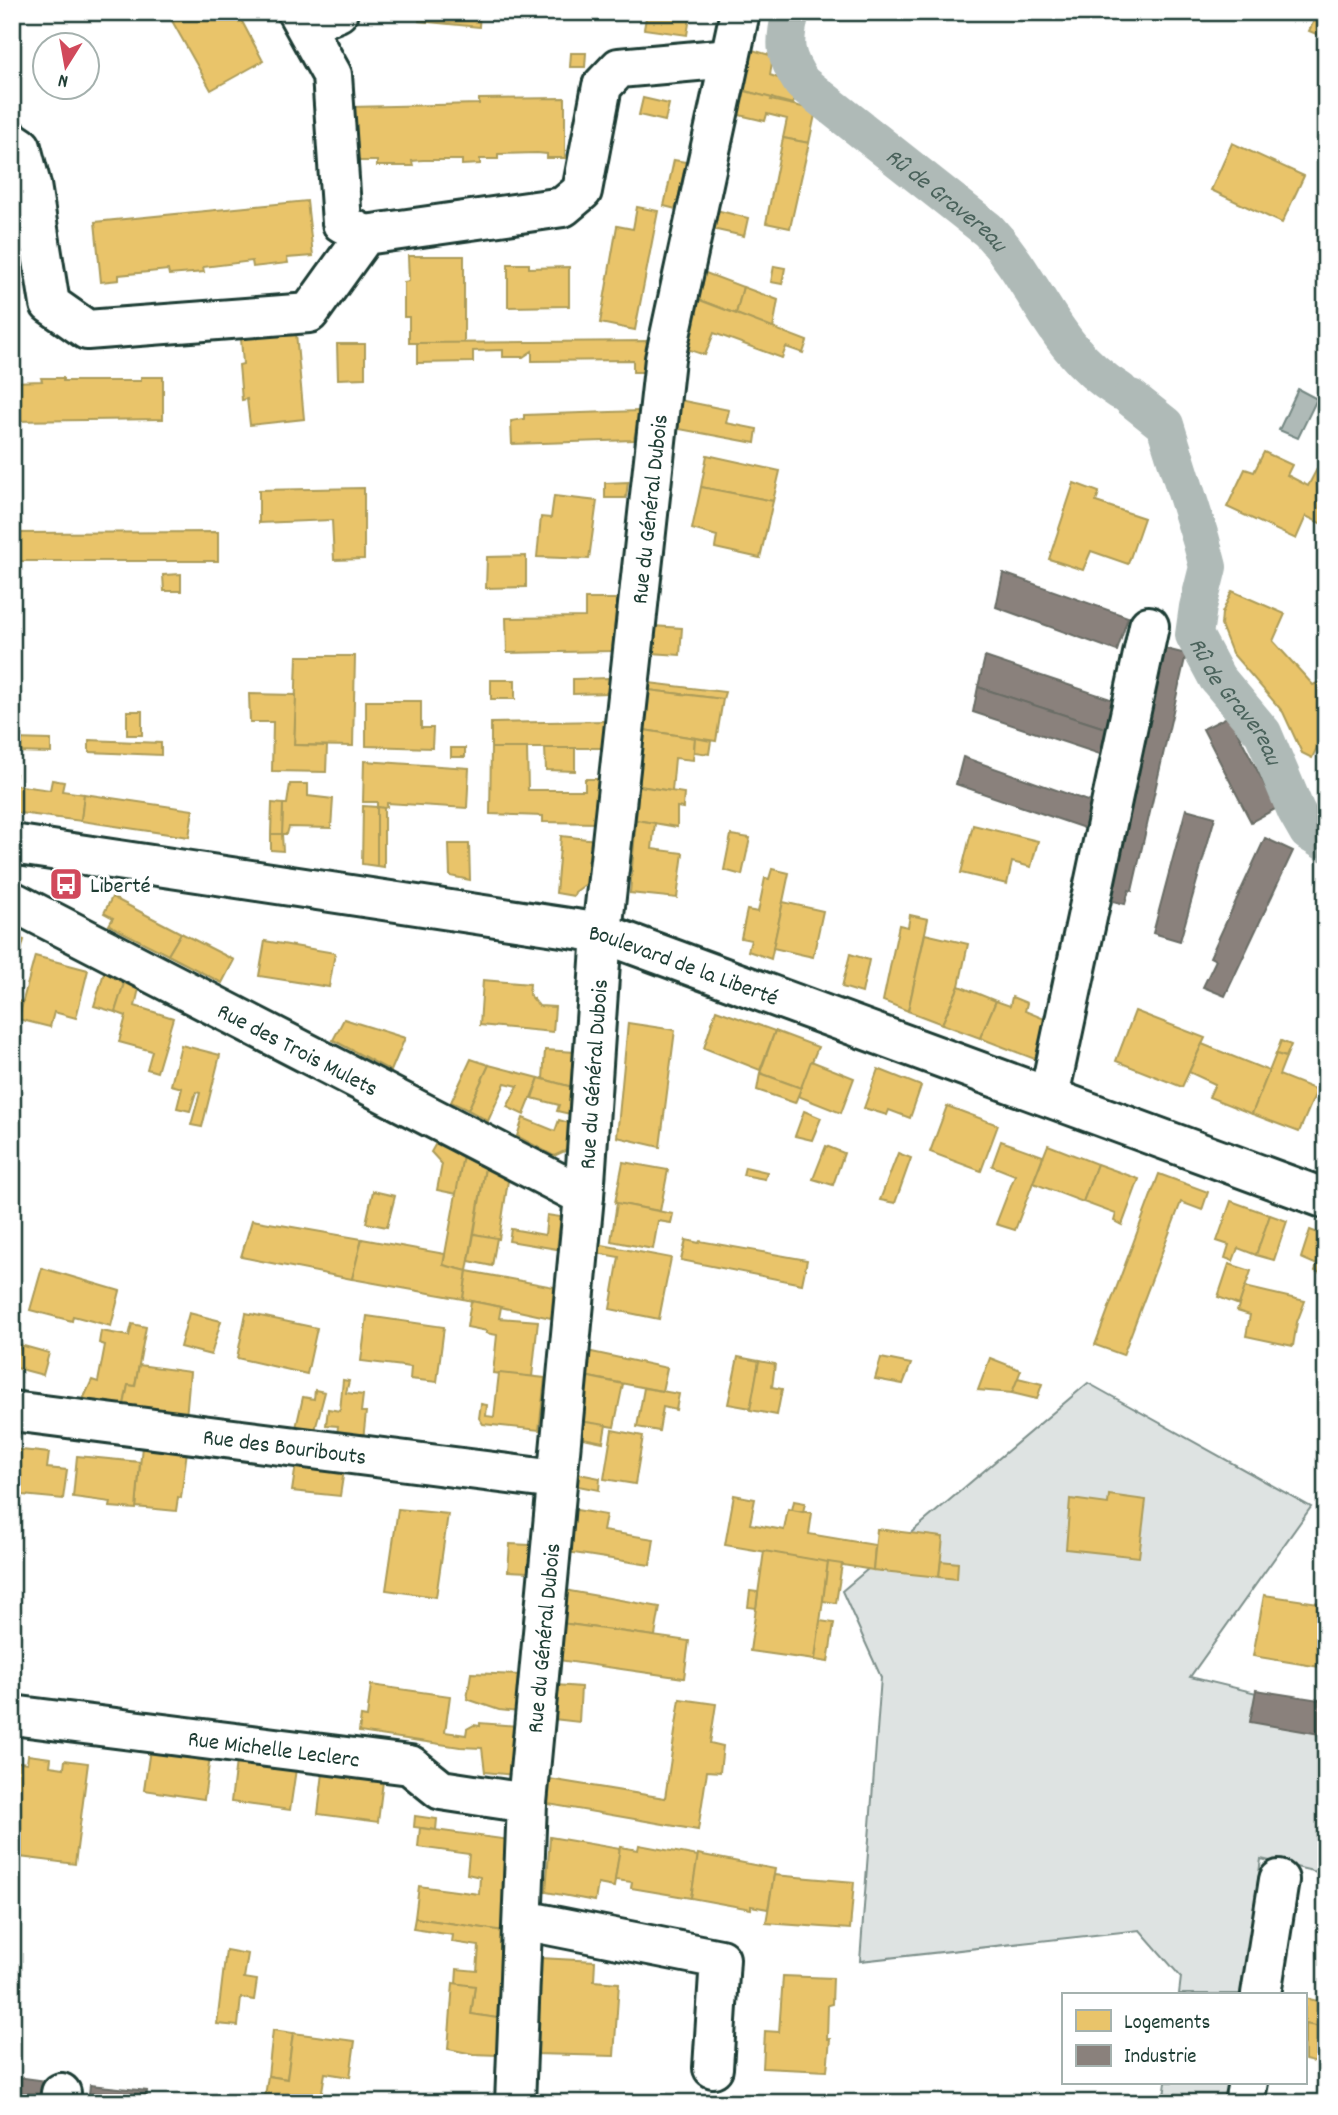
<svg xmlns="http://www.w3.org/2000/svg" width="1338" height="2115" viewBox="0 0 1338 2115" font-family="Dekko,sans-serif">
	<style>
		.green { fill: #dee3e2; stroke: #7e908b; stroke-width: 2 }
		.water { fill: #afbab7; stroke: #758883; stroke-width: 2 }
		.homes { fill: #e9c46a; stroke: #ac9c5a; stroke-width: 2 }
		.industry { fill: #8a817c; stroke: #6a6d66; stroke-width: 2 }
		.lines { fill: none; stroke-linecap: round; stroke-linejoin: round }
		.canal { stroke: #afbab7; stroke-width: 38 }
		.minor-casing { stroke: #1f3d34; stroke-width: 44 }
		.minor { stroke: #fff; stroke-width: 38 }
		.labels { text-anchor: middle; stroke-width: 7; stroke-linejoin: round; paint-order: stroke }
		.street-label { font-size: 23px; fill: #1f3d34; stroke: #fff }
		.poi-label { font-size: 23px; fill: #1f3d34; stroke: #fff; text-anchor: start }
		.water-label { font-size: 24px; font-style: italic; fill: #4a625b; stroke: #fff }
	</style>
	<rect width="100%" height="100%" fill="#fff"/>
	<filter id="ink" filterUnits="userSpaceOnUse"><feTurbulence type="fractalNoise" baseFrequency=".0143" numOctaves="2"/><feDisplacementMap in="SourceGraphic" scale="14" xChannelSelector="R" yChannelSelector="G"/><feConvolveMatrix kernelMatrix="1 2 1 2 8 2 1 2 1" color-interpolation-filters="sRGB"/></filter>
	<g filter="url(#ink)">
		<!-- green -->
		<g class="green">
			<polygon points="1088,1383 1311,1507 1190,1677 1326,1710 1326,1874 1261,1859 1242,1994 1179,1994 1181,1977 1140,1930 860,1961 881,1677 842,1591"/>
			<polygon points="1166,2082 1229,2082 1226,2103 1163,2103"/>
		</g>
		<!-- water -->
		<polygon class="water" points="1298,389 1317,399 1298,438 1279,430"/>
		<!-- homes -->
		<g class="homes">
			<polygon points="167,12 237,12 263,61 211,90"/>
			<polygon points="420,12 480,12 479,27 419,21"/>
			<polygon points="647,12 691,12 687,35 644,29"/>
			<polygon points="1318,12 1326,12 1326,38 1309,31"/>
			<polygon points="749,49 773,56 770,75 797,85 793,104 741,90"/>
			<polygon points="571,53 586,53 585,67 570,67"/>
			<polygon points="741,90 772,98 771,100 816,110 809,143 783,138 787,119 767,114 765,121 735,114"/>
			<polygon points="565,98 565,158 547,158 547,154 537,153 498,154 498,159 480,159 480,164 462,165 462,160 423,160 412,161 413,166 377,166 377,161 352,161 351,107 479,104 479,99"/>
			<polygon points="643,98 669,104 665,121 639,115"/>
			<polygon points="783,138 809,143 790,228 766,223"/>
			<polygon points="1232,143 1304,176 1282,223 1211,190"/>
			<polygon points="674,160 686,162 676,209 664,206"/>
			<polygon points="307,201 313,256 287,258 288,263 253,267 252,261 203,267 204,272 169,275 168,270 119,275 119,280 101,282 95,222"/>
			<polygon points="637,207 658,211 635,330 600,323 617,226 633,229"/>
			<polygon points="716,210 748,218 744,236 712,229"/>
			<polygon points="408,256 464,256 464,343 409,343 409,317 404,317 404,282 409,281"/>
			<polygon points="508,264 529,264 529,268 569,267 569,306 508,307"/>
			<polygon points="774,266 785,268 782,284 771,282"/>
			<polygon points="703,272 743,287 736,314 697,299"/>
			<polygon points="743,287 778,300 773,329 736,314"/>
			<polygon points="697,299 807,341 803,353 786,347 782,358 714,333 705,355 687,349"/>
			<polygon points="296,333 304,419 250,425 247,399 242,400 239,365 243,364 241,339"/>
			<polygon points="651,341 646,372 633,372 633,360 532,361 532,351 523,357 503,357 503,350 473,351 473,362 417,363 417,343"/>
			<polygon points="337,344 365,344 365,378 338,379"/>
			<polygon points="141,377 163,377 163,419 12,421 12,382 42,381 41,378 63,378 63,381 141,381"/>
			<polygon points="679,400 729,410 726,423 757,429 755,443 674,428"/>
			<polygon points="639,411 634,440 512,444 511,421 524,419 524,415"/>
			<polygon points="1264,452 1292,465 1287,475 1308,486 1318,467 1326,470 1326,526 1306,516 1296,539 1227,507 1245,469 1254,472"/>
			<polygon points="707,455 780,471 773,501 701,487"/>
			<polygon points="628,482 626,498 605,498 605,483"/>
			<polygon points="1074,483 1099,492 1096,502 1144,518 1128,564 1091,551 1083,570 1049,559"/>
			<polygon points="701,487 773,501 760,558 715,548 717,536 692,529"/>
			<polygon points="364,488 364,559 334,560 332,520 259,523 259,490"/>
			<polygon points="554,496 597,501 589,559 537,557 541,517 551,518"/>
			<polygon points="218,532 218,561 12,561 12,533"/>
			<polygon points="526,556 526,587 486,588 487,557"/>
			<polygon points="181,574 181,591 164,591 163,575"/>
			<polygon points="1232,591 1285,614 1273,641 1313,685 1324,680 1326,708 1320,711 1326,729 1312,758 1302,753 1283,712 1232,653 1221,625 1222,613"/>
			<polygon points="585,599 617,599 612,651 507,653 506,618 585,617"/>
			<polygon points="653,626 682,628 680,655 651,653"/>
			<polygon points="297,656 355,656 353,746 294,745"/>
			<polygon points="610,678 609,693 573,694 573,679"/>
			<rect x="491" y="680" width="24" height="19"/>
			<polygon points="649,683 725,692 723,699 648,690"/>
			<polygon points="648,690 723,699 716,741 644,730"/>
			<polygon points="249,694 296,695 294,745 327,746 326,772 272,771 273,722 250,722"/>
			<polygon points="366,701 421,701 421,728 433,728 432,748 366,746"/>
			<rect x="127" y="711" width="15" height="24"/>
			<polygon points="606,721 604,748 491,748 491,723"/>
			<polygon points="644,730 695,738 693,760 675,758 672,791 639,786"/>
			<polygon points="695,738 711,741 709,754 694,752"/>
			<polygon points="14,739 51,740 51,753 14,752"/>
			<polygon points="89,740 161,743 161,755 89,752"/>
			<rect x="451" y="748" width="14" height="9"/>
			<polygon points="491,748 527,748 528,790 585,790 585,779 601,779 597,823 543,822 543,816 490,814"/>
			<polygon points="545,748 575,748 575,771 546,770"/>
			<polygon points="364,761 469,768 467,808 387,803 387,807 384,808 377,807 377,802 363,802"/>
			<polygon points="12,774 16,774 14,785 50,790 52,780 64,782 62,791 84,794 81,821 12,812"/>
			<polygon points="290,784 308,784 308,796 333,799 331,828 289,827 287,834 282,834 283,804 287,804"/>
			<polygon points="639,786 684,793 683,808 677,807 677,827 636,820"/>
			<polygon points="84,794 193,810 189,837 81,821"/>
			<polygon points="272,803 283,804 282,834 271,834"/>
			<polygon points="363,806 377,807 377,866 362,864"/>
			<polygon points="377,807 384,808 384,867 377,866"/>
			<polygon points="636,820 655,823 652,849 683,853 677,898 630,893"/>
			<polygon points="973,825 1038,841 1031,867 1012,862 1007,884 961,873"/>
			<polygon points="271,834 282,834 283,851 271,850"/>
			<polygon points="731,835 750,838 742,875 724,870"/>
			<polygon points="561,836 596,840 593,879 575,892 574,896 556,893"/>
			<polygon points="449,844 469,844 470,880 450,876"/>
			<polygon points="772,869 789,873 771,959 748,951 751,940 741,938 747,910 758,912 765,878 769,879"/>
			<polygon points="112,897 181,933 168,955 109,925 113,918 104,913"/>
			<polygon points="783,902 823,911 813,957 773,948"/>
			<polygon points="910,915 928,919 908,1011 883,1001 899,925 908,927"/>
			<polygon points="181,933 234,960 222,983 168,955"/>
			<polygon points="925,934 968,944 959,986 942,1024 908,1011"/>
			<polygon points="12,937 24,940 13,981 12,981"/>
			<polygon points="265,941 335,953 329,987 259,976"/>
			<polygon points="850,954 869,960 862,993 842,987"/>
			<polygon points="35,956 88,970 76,1018 54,1012 50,1027 18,1019"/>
			<polygon points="106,966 126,977 115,1012 94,1006"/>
			<polygon points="126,977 140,984 135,1006 173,1018 157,1072 147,1069 152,1051 119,1042 126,1016 115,1012"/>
			<polygon points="483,980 530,984 529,994 539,1006 555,1007 553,1032 480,1025"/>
			<polygon points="959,986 996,1001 980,1038 942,1024"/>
			<polygon points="1012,997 1027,1003 1025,1011 1054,1023 1040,1061 980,1038 996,1001 1010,1006"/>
			<polygon points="12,1000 23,1002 16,1028 12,1027"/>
			<polygon points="716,1010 775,1031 760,1070 704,1048"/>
			<polygon points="1135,1011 1205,1038 1182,1087 1116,1061"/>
			<polygon points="344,1019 405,1038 391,1071 333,1040"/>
			<polygon points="628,1023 675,1030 660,1147 617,1137"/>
			<polygon points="775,1031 818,1047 801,1088 760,1073"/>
			<polygon points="1281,1041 1291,1045 1286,1057 1276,1054"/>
			<polygon points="1202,1044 1269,1071 1252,1114 1209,1097 1215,1084 1189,1072"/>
			<polygon points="181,1045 220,1055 202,1127 191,1125 200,1093 196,1092 190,1111 177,1108 182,1088 171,1085"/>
			<polygon points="545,1050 575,1052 572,1087 543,1079"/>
			<polygon points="1276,1054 1286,1057 1279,1075 1317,1090 1299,1132 1252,1114"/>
			<polygon points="471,1059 489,1065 468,1110 451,1102"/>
			<polygon points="811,1061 854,1078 841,1113 798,1096"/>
			<polygon points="489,1065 539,1078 524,1115 507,1107 518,1086 505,1083 488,1121 468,1110"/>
			<polygon points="878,1069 921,1086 910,1118 889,1110 887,1115 864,1108"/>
			<polygon points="760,1073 801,1088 795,1103 757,1090"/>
			<polygon points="539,1078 572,1087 570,1114 557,1111 559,1105 532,1098"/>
			<polygon points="947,1106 998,1125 981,1171 930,1152"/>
			<polygon points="804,1111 821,1118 812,1140 795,1136"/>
			<polygon points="523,1118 555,1131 559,1120 569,1123 567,1150 554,1156 517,1136"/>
			<polygon points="439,1138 464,1150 457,1194 437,1190 442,1164 431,1152"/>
			<polygon points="1001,1141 1043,1156 1015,1230 996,1224 1015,1175 992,1166"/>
			<polygon points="1048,1145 1097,1164 1083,1202 1033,1183"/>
			<polygon points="826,1146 844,1153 833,1185 813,1179"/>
			<polygon points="464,1150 486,1162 467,1271 443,1265"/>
			<polygon points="898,1153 911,1158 895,1203 880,1200"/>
			<polygon points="486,1162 509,1174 499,1239 474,1234"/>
			<polygon points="623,1162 668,1170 660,1211 615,1203"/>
			<polygon points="1097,1164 1139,1179 1122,1225 1114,1221 1116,1214 1083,1202"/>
			<polygon points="745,1167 767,1172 765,1179 743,1175"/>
			<polygon points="1159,1174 1208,1192 1202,1210 1181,1202 1123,1355 1095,1345"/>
			<polygon points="373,1191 395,1196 387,1227 366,1223"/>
			<polygon points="1231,1201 1270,1215 1256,1255 1238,1248 1233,1261 1225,1258 1229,1245 1217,1241"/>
			<polygon points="617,1203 673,1214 671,1223 658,1221 653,1249 611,1241"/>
			<polygon points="547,1215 561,1217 557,1249 509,1241 511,1229 545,1235"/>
			<polygon points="1270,1215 1287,1221 1274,1260 1256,1255"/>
			<polygon points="252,1220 362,1239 352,1279 241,1257"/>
			<polygon points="1310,1230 1326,1236 1317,1265 1301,1258"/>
			<polygon points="474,1234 497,1238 492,1266 469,1261"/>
			<polygon points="362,1239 445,1254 443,1265 467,1271 463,1299 352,1279"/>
			<polygon points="686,1240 699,1243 700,1241 807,1260 802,1284 681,1260"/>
			<polygon points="1326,1240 1326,1275 1315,1271"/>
			<polygon points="597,1244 671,1258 659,1319 610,1309 619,1257 596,1253"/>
			<polygon points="1229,1264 1251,1271 1239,1305 1218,1297"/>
			<polygon points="42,1268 120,1291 111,1326 73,1316 72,1321 30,1310"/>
			<polygon points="467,1271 554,1287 551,1318 463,1299"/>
			<polygon points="1245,1287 1305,1301 1297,1322 1293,1346 1246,1336 1250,1315 1237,1311"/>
			<polygon points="471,1301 501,1307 499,1318 538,1321 532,1377 493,1373 497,1335 486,1333 487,1331 467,1327"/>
			<polygon points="189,1313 221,1321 211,1355 180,1347"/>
			<polygon points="246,1313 317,1328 307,1374 237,1358"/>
			<polygon points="367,1316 444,1327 437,1382 410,1379 411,1367 361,1361"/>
			<polygon points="132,1324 146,1327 135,1386 128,1385 123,1410 80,1406 92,1380 98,1382 105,1345 99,1343 101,1331 129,1336"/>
			<polygon points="20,1345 49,1353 43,1375 13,1367"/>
			<polygon points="587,1351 667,1368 662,1391 584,1376"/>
			<polygon points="738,1357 759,1361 751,1408 728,1404"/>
			<polygon points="881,1358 911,1364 903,1384 875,1379"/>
			<polygon points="990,1358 1021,1370 1012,1393 978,1390"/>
			<polygon points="759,1361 775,1364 772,1387 782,1389 777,1415 750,1410"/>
			<polygon points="139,1365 190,1372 186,1418 123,1410 128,1385 135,1386"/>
			<polygon points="499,1373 545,1378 539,1430 483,1424 479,1418 481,1404 487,1405 486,1416 494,1417"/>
			<polygon points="584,1376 623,1384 614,1427 579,1421"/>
			<polygon points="1018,1378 1042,1384 1037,1399 1012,1393"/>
			<polygon points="343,1380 349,1381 346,1393 363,1395 361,1412 366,1412 363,1440 337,1436 338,1426 326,1425 328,1409 340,1411"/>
			<polygon points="644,1388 679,1394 676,1410 663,1407 659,1431 637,1427"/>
			<polygon points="315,1390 325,1392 314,1434 295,1432 303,1397 314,1399"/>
			<polygon points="579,1421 606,1425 603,1442 578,1437"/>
			<polygon points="612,1430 643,1436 635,1484 604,1479"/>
			<polygon points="142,1446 187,1451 181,1498 178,1497 176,1511 136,1507"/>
			<polygon points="12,1449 49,1453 47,1468 67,1470 63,1499 12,1494"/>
			<polygon points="77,1456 140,1462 136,1509 110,1507 111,1502 73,1497"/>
			<polygon points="296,1464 344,1470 340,1496 292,1491"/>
			<polygon points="574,1473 600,1478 599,1490 573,1485"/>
			<polygon points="734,1495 755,1499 750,1524 784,1530 788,1509 812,1513 809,1534 875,1545 873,1570 725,1545"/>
			<polygon points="1109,1495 1146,1500 1139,1557 1066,1549 1070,1499 1108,1504"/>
			<polygon points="794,1501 805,1503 803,1512 792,1510"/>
			<polygon points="398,1509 448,1514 436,1597 386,1590"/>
			<polygon points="571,1509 606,1515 603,1531 654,1539 650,1565 567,1552"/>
			<polygon points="877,1529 943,1537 939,1577 873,1570"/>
			<polygon points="510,1544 530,1545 528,1572 508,1571"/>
			<polygon points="764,1551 828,1562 815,1660 750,1651"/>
			<polygon points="941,1561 958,1563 957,1579 939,1577"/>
			<polygon points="828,1562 842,1564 836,1603 823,1601"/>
			<polygon points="564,1590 660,1607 655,1636 561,1623"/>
			<polygon points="750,1591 758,1592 756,1608 748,1607"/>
			<polygon points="1264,1595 1326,1604 1326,1668 1253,1656"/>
			<polygon points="820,1621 834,1623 828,1662 815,1660"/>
			<polygon points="561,1623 689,1641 684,1678 558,1660"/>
			<polygon points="471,1673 521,1675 519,1712 499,1710 467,1699"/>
			<polygon points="371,1685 450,1696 445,1732 466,1735 467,1729 474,1725 480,1726 480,1723 517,1726 514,1775 485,1772 482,1748 460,1747 359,1732 361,1716 367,1717"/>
			<polygon points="556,1685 581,1687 579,1722 554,1719"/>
			<polygon points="680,1699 716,1704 710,1743 723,1746 720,1772 707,1771 698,1830 548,1804 549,1779 665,1798"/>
			<polygon points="150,1749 210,1757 204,1799 144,1790"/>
			<polygon points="28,1755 51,1758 50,1766 64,1768 65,1760 88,1763 75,1864 12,1856 12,1761 27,1763"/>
			<polygon points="236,1761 296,1769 290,1810 231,1802"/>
			<polygon points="323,1773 383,1781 378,1822 318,1814"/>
			<polygon points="415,1816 437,1819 436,1830 414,1827"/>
			<polygon points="420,1828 510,1840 504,1931 415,1918 419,1886 479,1894 480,1877 467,1874 469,1854 418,1847"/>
			<polygon points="550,1837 620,1849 614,1887 598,1884 595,1901 546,1892"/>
			<polygon points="639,1845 698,1856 691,1898 631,1888 632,1882 615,1880 620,1847 638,1850"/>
			<polygon points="698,1854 775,1869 768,1909 751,1906 751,1909 691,1898"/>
			<polygon points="774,1875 854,1882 850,1929 766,1923"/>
			<polygon points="415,1918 504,1931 497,2018 471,2014 475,1986 456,1984 457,1969 477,1971 479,1946 452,1942 453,1935 413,1929"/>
			<polygon points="226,1950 248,1954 244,1978 257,1980 254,2000 241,1998 238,2026 217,2024"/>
			<polygon points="540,1958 595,1961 594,1981 619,1983 614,2056 534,2054"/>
			<polygon points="783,1976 833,1978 832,2004 828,2005 827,2039 830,2039 827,2071 763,2068 765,2031 779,2032"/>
			<polygon points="453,1983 475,1986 471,2014 497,2018 497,2055 473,2054 448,2049"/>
			<polygon points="1305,1998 1326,2003 1326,2028 1305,2024"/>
			<polygon points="1305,2024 1326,2028 1326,2065 1305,2060"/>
			<polygon points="273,2030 293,2033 287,2079 268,2076"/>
			<polygon points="293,2033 355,2041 350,2077 325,2073 320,2103 264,2103 268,2076 287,2079"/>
		</g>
		<!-- industry -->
		<g class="industry">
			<polygon points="1003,573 1128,617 1117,651 996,607"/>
			<polygon points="1158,647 1186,654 1132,891 1129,890 1125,904 1101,898"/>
			<polygon points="985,657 1122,703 1114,731 978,687"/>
			<polygon points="978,687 1114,731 1106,756 973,712"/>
			<polygon points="1229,716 1277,808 1251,822 1203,729"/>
			<polygon points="963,757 1099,805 1090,830 956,784"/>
			<polygon points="1186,809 1215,817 1180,941 1153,933"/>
			<polygon points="1265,838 1293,851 1225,996 1203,987 1216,960 1210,957"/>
			<polygon points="1256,1690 1326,1701 1326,1735 1250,1722"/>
			<polygon points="17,2077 47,2081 45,2103 14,2103"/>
			<polygon points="90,2085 147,2091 146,2103 88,2103"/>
			<polygon points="187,2095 213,2098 212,2103 186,2103"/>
		</g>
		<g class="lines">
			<!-- canal -->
			<g class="canal">
				<path id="s1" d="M791,12c-8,32 -7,44 11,71l186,147c51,54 64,119 132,161"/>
				<path id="s2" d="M1131,398l34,27 36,115 7,27 -10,40 -4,28 23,43 46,55 33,78 12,21 18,11"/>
			</g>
			<defs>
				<g id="minor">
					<polyline points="297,12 332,75 342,223 365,235"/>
					<polyline points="305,25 338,12"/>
					<polyline points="12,141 21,147 31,185 50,304 87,330 309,313 365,235 563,207 582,191 602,86 619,68 730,58"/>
					<path id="s3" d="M12,844l590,89 724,266"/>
					<path id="s4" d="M12,901l572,295"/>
					<polyline points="1049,1096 1149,626"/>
					<path id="s5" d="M12,1411l544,69"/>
					<path id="s6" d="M12,1715l398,50 31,25 86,13"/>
					<polyline points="523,1920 720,1959 713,2068"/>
					<polyline points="1261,1994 1279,1880"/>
					<polyline points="60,2103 61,2093"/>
					<path id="s7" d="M515,2103l12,-300 57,-607 18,-263 63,-574 75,-347"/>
					<polyline points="1244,2103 1248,2082"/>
				</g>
			</defs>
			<!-- minor casing -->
			<use href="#minor" class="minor-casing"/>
			<!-- minor -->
			<use href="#minor" class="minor"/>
		</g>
	</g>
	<!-- icons -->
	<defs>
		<symbol id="bus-square" viewBox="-11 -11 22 22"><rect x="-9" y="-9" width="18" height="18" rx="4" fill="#d1495b" stroke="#fff"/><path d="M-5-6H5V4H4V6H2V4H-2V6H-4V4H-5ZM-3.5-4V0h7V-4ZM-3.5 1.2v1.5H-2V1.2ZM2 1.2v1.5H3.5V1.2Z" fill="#fff"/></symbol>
	</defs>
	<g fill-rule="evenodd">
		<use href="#bus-square" x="47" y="865" width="38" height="38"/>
	</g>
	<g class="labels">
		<!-- street labels -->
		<g class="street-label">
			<text dy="8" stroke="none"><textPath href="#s7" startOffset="1600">Rue du Général Dubois</textPath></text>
			<text dy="8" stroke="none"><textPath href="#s3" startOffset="684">Boulevard de la Liberté</textPath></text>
			<text dy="8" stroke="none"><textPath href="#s4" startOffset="322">Rue des Trois Mulets</textPath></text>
			<text dy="8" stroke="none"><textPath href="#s7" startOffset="1032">Rue du Général Dubois</textPath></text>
			<text dy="8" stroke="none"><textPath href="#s5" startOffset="275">Rue des Bouribouts</textPath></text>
			<text dy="8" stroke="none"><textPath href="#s7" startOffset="466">Rue du Général Dubois</textPath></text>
			<text dy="8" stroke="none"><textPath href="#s6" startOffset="264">Rue Michelle Leclerc</textPath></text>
		</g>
		<!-- poi labels -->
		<g class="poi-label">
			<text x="90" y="892">Liberté</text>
		</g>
		<!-- water labels -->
		<g class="water-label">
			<text dy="8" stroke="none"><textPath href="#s1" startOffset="261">Rû de Gravereau</textPath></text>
			<text dy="8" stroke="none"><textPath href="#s2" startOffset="340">Rû de Gravereau</textPath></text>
		</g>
	</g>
	<!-- margin -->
	<rect width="1338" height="2115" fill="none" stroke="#fff" stroke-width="42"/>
	<rect x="21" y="21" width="1296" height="2073" fill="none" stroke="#1f3d34" stroke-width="2.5" filter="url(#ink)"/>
	<!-- legend -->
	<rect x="1062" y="1993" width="245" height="91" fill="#ffffff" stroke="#a5b1ae" stroke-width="2"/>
	<rect x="1076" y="2010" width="35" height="21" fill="#e9c46a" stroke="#a5b1ae" stroke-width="2"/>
	<text x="1124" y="2028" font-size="21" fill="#1f3d34">Logements</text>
	<rect x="1076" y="2045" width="35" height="21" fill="#8a817c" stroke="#a5b1ae" stroke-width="2"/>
	<text x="1124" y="2062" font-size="21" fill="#1f3d34">Industrie</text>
	<!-- north arrow -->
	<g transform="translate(66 66) rotate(191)"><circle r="33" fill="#ffffff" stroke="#a5b1ae" stroke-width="2"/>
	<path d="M0-5L12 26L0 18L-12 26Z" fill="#d1495b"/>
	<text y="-10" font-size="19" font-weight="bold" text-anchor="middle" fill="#1f3d34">N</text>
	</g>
</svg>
